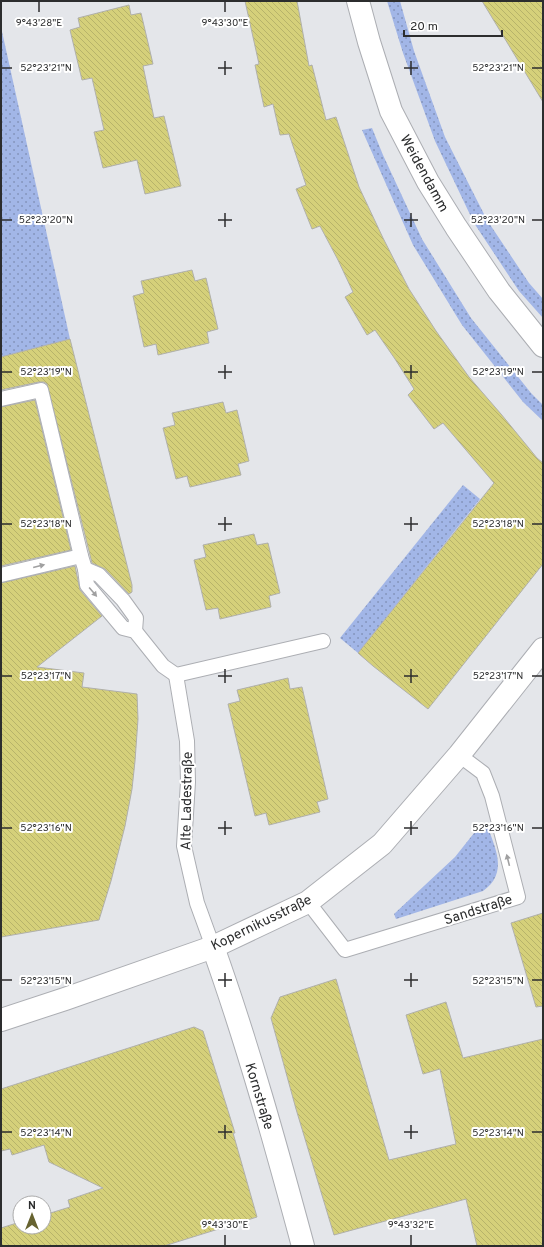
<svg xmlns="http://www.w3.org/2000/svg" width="544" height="1247" viewBox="0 0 544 1247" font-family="Overpass,sans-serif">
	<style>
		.green { fill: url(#green-dots) }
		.building { fill: url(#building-back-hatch); stroke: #b0b0ab }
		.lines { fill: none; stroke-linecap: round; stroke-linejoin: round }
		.lane-casing { stroke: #acaeb3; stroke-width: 16 }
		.street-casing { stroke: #acaeb3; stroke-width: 24 }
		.secondary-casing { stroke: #acaeb3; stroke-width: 24 }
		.lane { stroke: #fff; stroke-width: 14 }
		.street { stroke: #fff; stroke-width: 22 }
		.secondary { stroke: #fff; stroke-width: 22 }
		.oneway { fill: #a0a0a1 }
		.ticks { fill: none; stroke: #2c2d2e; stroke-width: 1.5 }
		.labels { text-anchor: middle; stroke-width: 4; stroke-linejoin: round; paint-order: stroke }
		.street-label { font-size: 14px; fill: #2c2d2e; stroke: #fff }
		.ticks-label { font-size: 10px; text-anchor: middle; fill: #2c2d2e; stroke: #fff; stroke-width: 4; stroke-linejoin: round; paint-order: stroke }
	</style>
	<defs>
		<pattern id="green-dots" width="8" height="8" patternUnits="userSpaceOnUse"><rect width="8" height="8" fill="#a2b6e7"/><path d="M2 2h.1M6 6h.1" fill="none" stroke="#8494bc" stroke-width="1.8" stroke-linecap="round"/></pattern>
		<pattern id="building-back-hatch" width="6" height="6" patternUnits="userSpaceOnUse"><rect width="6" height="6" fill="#d5d07a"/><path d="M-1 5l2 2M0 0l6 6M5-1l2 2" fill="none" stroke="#b7b36a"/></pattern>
	</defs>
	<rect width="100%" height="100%" fill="#e4e6ea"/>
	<!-- green -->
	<g class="green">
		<polygon points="387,1 400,1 414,51 445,137 487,220 529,283 543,299 543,318 519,291 474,223 435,141 403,53"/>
		<polygon points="1,27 70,339 1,357"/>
		<polygon points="372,128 383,155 422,239 471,318 531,393 543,405 543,421 523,402 462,325 413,245 362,130"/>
		<polygon points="463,485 480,499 358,653 340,638"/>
		<path d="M482,823l5,2c8,23 22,48 -4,66l-87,28 -2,-5 61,-57z"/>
	</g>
	<!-- building -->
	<g class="building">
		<polygon points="245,1 297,1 309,66 312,65 326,120 336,117 359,187 383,238 409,289 436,331 469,377 501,414 537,458 543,463 543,564 428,709 373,666 358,653 494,483 443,423 434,429 408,395 414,389 395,359 375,330 367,335 345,297 353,292 338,260 320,226 312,229 296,189 306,185 289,134 280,135 273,104 264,107 255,65 259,64"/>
		<polygon points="482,1 543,1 543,102 505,39"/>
		<polygon points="129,5 131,15 141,13 153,64 143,66 154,118 164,116 181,186 145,194 137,160 103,168 94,132 104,130 92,78 82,80 70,30 80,27 78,18"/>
		<polygon points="192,270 195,281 206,278 218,329 207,332 209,343 158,355 156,344 144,347 133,296 144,293 141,281"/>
		<polygon points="70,339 132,585 132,592 129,594 105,569 92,563 47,384 44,382 39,382 1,390 1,357"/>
		<polygon points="35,400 71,550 1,566 1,407"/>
		<polygon points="223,402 226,413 237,410 249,461 238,464 241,475 190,487 187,476 176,479 163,428 175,425 172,413"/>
		<polygon points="254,534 257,545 268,543 280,593 269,596 271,607 220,619 218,608 206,610 194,560 206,557 203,545"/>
		<polygon points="75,566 80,590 102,616 37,667 84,673 82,687 137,694 138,719 135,761 132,789 125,826 111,881 99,920 1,937 1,583"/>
		<polygon points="288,678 290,689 302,687 328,799 317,802 320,812 269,825 266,813 255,816 228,704 240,701 237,690"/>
		<polygon points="543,913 543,1006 536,1007 511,923"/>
		<polygon points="336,979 389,1160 456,1144 440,1069 423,1074 406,1015 446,1002 463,1058 543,1039 543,1246 477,1246 466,1199 334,1235 296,1109 271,1018 280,997"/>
		<polygon points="194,1027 203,1031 235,1133 233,1133 257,1217 164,1246 1,1246 1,1228 20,1222 20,1227 44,1227 44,1215 70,1207 68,1200 103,1188 49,1162 44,1145 12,1155 10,1149 1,1151 1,1089"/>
	</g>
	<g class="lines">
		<defs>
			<g id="lane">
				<polyline points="1,399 41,390 81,556 85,569 87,585 123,628 135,631 163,666 176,675 323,641"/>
				<polyline points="85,569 99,575 123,600 136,618 135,631"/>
				<polyline points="1,575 81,556"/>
				<polyline points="176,675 187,741 188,782 184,846 197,903 213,947"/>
				<polyline points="308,902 345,950 518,897 492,796 483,773 459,755"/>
			</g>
			<g id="street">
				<path d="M213,947c35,98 63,199 90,299"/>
				<polyline points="1,1020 65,999 213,947 308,902 382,844 459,755 543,649"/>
			</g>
			<polyline id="secondary" points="358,1 369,42 391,111 428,182 456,227 499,291 543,346"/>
		</defs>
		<!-- lane casing -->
		<use href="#lane" class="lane-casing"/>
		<!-- street casing -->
		<use href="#street" class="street-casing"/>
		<!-- secondary casing -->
		<use href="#secondary" class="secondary-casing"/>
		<!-- lane -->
		<use href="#lane" class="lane"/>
		<!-- street -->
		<use href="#street" class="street"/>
		<!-- secondary -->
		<use href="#secondary" class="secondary"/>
	</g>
	<!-- one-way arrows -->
	<defs><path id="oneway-solid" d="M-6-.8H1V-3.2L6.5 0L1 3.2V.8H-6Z"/></defs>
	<g class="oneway">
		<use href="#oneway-solid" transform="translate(39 566) rotate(-14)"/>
		<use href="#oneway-solid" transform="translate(93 592) rotate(50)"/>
		<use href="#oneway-solid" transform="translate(508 860) rotate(-104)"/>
	</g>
	<!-- ticks -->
	<path class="ticks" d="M39,2v10M225,2v10M225,61v14M411,61v14M2,68h10M218,68h14M404,68h14M532,68h10M225,213v14M411,213v14M2,220h10M218,220h14M404,220h14M532,220h10M225,365v14M411,365v14M2,372h10M218,372h14M404,372h14M532,372h10M225,517v14M411,517v14M2,524h10M218,524h14M404,524h14M532,524h10M225,669v14M411,669v14M2,676h10M218,676h14M404,676h14M532,676h10M225,821v14M411,821v14M2,828h10M218,828h14M404,828h14M532,828h10M225,973v14M411,973v14M2,980h10M218,980h14M404,980h14M532,980h10M225,1125v14M411,1125v14M2,1132h10M218,1132h14M404,1132h14M532,1132h10M225,1235v10M411,1235v10"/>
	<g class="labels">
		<!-- street labels -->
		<g class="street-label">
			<text transform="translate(425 173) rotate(61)" y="5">Weidendamm</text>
			<text transform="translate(186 801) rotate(-89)" y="5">Alte Ladestraße</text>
			<text transform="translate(478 909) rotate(-18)" y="5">Sandstraße</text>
			<text transform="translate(261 922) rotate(-26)" y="5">Kopernikusstraße</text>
			<text transform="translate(260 1096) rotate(73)" y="5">Kornstraße</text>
		</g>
	</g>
	<g class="ticks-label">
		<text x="39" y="26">9°43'28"E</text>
		<text x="225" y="26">9°43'30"E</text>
		<text x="46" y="71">52°23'21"N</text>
		<text x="498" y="71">52°23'21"N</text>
		<text x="46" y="223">52°23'20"N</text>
		<text x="498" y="223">52°23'20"N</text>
		<text x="46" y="375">52°23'19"N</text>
		<text x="498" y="375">52°23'19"N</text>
		<text x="46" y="527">52°23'18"N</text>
		<text x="498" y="527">52°23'18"N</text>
		<text x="46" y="679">52°23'17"N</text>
		<text x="498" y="679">52°23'17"N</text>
		<text x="46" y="831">52°23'16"N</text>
		<text x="498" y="831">52°23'16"N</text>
		<text x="46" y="984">52°23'15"N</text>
		<text x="498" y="984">52°23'15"N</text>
		<text x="46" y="1136">52°23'14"N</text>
		<text x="498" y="1136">52°23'14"N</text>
		<text x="225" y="1228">9°43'30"E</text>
		<text x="411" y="1228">9°43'32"E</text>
	</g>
	<!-- border -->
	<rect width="544" height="1247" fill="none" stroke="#2c2d2e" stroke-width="4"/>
	<!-- north arrow -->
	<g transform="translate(32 1215)"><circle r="19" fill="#ffffff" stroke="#ababab"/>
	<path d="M0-3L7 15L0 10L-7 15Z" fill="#676330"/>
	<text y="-6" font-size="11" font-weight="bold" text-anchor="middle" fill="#2c2d2e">N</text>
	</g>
	<!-- scale -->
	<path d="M404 30v6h98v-6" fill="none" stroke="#2c2d2e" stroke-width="2"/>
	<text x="410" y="30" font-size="12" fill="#2c2d2e" stroke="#ffffff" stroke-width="3" paint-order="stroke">20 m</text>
</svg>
